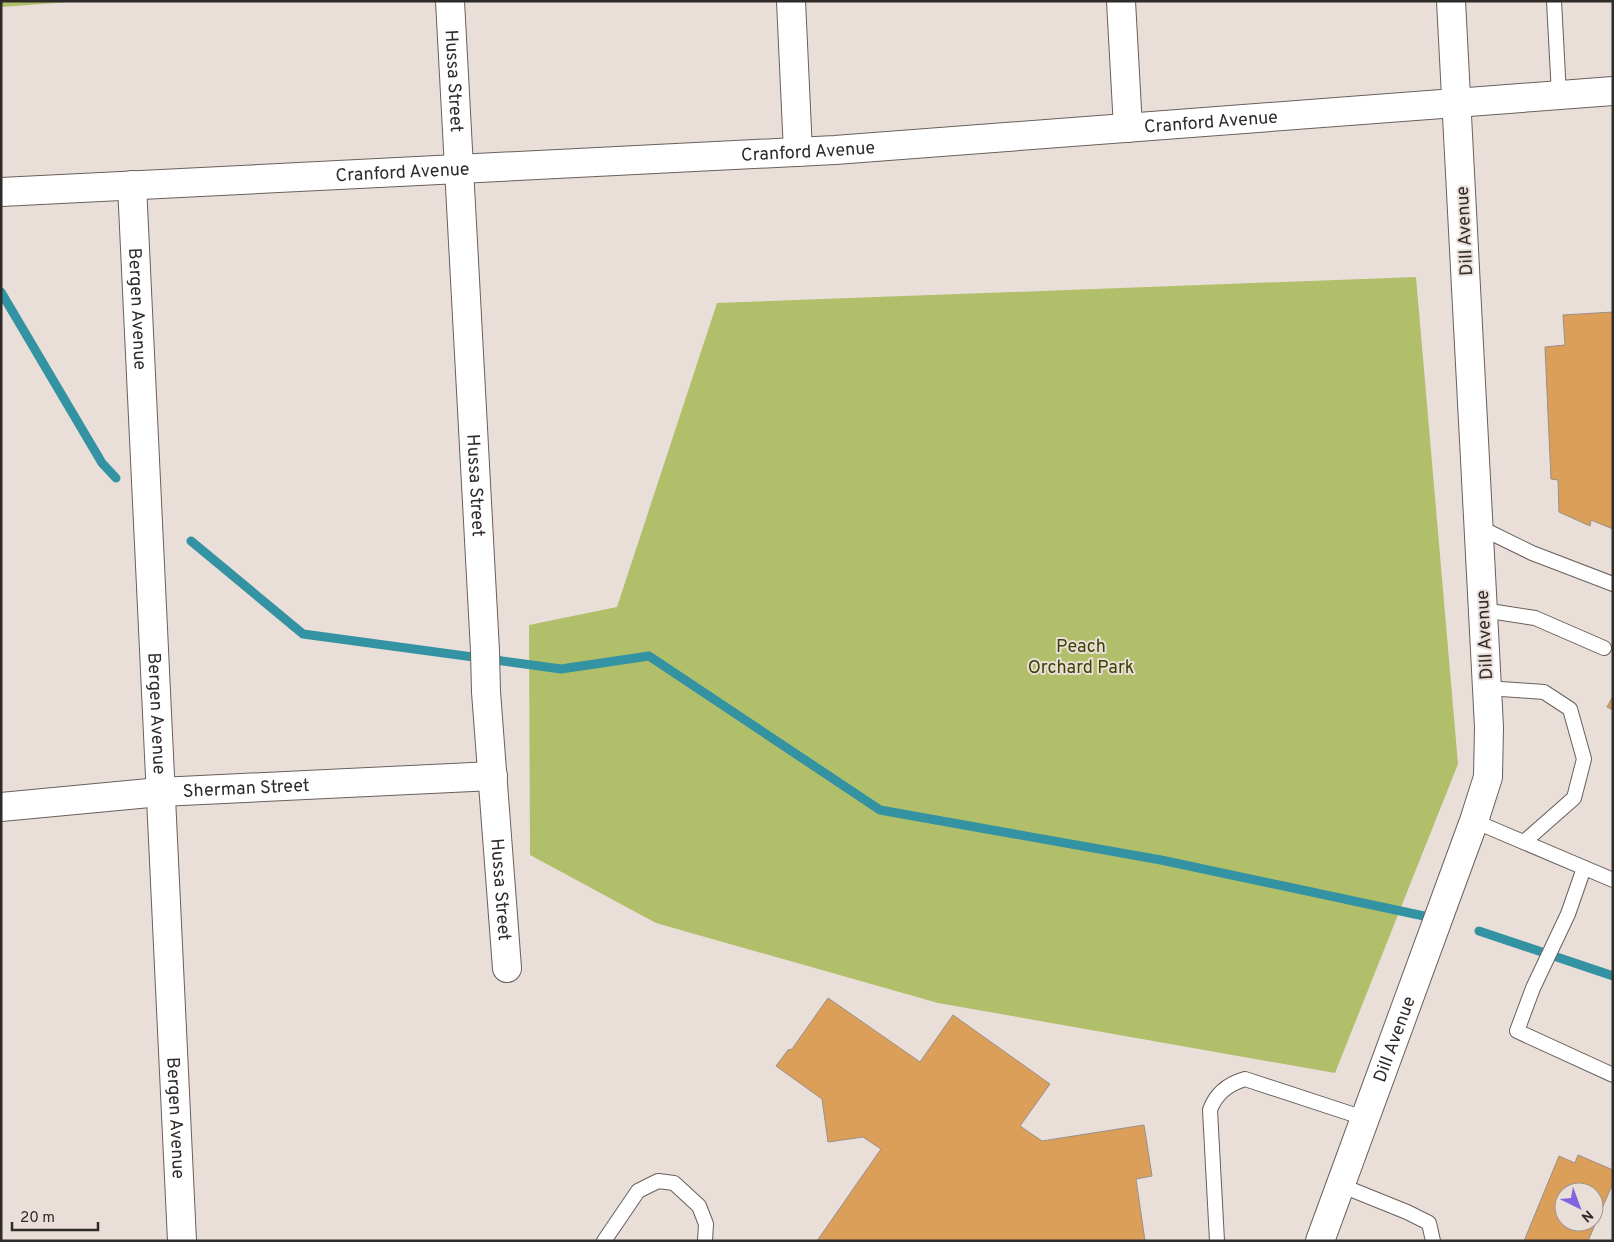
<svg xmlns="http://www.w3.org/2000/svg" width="1614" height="1242" viewBox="0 0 1614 1242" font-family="Overpass,sans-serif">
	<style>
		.green { fill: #b1be6a }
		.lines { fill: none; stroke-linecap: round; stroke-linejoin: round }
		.stream { stroke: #3493a3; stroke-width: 9 }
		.building { fill: #dc9f5a; stroke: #979088; fill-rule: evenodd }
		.lane-casing { stroke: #69605b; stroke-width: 16 }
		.street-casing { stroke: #69605b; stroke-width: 30 }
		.lane { stroke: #fff; stroke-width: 14 }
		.street { stroke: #fff; stroke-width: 28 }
		.labels { text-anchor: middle; stroke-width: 4; stroke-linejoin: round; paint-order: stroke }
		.street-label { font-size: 18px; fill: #2f2b29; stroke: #eaded9 }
		.park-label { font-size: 18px; fill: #3c4300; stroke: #eaded9 }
	</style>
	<rect width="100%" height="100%" fill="#eaded9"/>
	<!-- green -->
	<g class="green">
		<polygon points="1,1 82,1 1,7"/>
		<polygon points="1416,277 1458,764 1335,1073 938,1003 656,923 530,855 529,625 617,607 717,303"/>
	</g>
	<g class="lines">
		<!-- stream -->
		<g class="stream">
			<polyline points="1,292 102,463 116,478"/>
			<polyline points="191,541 303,634 561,669 649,656 880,810 1161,860 1424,916"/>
			<polyline points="1479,931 1613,976"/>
		</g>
	</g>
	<!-- building -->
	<g class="building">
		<polygon points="1613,312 1613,529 1591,520 1590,526 1559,512 1558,480 1551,479 1545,347 1565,345 1563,315"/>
		<polygon points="1613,696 1613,710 1607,707"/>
		<polygon points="828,998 920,1062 953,1015 1050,1084 1020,1126 1042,1141 1144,1125 1152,1176 1136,1179 1145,1241 817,1241 881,1149 863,1137 828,1142 822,1099 776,1066 788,1050 792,1049"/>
		<path d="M1578,1155l35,15v13l-25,58h-64l35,-85 16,7zM1564,1192h30v30h-30z"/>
	</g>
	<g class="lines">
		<defs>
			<g id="lane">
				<polyline points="1554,1 1559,95"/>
				<polyline points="1479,527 1532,553 1613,584"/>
				<polyline points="1483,610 1535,618 1604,648"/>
				<polyline points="1487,688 1544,692 1570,709 1584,759 1574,798 1524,842"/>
				<polyline points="1474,821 1613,880"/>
				<polyline points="1584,868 1568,914 1533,988 1517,1031 1613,1075"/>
				<polyline points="1340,1185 1407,1212 1429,1223 1433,1241"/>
				<polyline points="604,1241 638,1191 658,1181 674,1183 699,1206 706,1224 705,1241"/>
				<path d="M1217,1241l-7,-131c6,-17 18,-26 35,-31l119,39"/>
			</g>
			<g id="street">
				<path id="s1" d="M450,1l35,650 1,41 21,276"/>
				<polyline points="791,1 798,152"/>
				<polyline points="1121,1 1128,128"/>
				<path id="s2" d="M132,185l50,1056"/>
				<path id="s3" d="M1,192l834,-42 778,-59"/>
				<path id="s4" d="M1,807l159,-15 333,-16"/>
				<path id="s5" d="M1320,1241l154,-420 14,-44 1,-50 -38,-726"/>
			</g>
		</defs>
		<!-- lane casing -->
		<use href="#lane" class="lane-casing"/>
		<!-- street casing -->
		<use href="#street" class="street-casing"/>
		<!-- lane -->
		<use href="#lane" class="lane"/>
		<!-- street -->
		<use href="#street" class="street"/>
	</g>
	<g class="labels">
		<!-- street labels -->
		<g class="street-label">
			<text dy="6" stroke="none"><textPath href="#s1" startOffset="80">Hussa Street</textPath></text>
			<text dy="6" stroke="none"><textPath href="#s3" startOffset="1212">Cranford Avenue</textPath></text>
			<text dy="6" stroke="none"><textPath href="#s3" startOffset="808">Cranford Avenue</textPath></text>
			<text dy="6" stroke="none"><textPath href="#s3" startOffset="402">Cranford Avenue</textPath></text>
			<text transform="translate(1464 231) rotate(-93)" y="6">Dill Avenue</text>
			<text dy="6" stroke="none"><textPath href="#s2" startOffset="124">Bergen Avenue</textPath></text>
			<text dy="6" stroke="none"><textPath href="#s1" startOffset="485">Hussa Street</textPath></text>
			<text transform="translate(1484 635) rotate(-93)" y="6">Dill Avenue</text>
			<text dy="6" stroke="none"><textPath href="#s2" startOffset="529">Bergen Avenue</textPath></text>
			<text dy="6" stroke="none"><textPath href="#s4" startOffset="246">Sherman Street</textPath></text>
			<text dy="6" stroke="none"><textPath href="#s1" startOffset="890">Hussa Street</textPath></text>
			<text dy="6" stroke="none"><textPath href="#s5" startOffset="215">Dill Avenue</textPath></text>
			<text dy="6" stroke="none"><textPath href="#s2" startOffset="934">Bergen Avenue</textPath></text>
		</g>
		<!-- park labels -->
		<g class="park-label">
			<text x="1081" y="652">Peach<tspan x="1081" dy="21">Orchard Park</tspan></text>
		</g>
	</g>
	<!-- border -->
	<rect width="1614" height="1242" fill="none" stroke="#2f2b29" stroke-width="5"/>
	<!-- north arrow -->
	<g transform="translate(1579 1207) rotate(138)"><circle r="24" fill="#eaded9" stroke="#9f9693"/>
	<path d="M0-4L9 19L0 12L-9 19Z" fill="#8065e0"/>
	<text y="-8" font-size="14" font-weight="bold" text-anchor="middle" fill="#2f2b29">N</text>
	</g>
	<!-- scale -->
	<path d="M12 1222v8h86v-8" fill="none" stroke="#2f2b29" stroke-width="2.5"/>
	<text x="20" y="1222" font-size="15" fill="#2f2b29" stroke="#eaded9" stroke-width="4" paint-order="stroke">20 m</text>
</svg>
